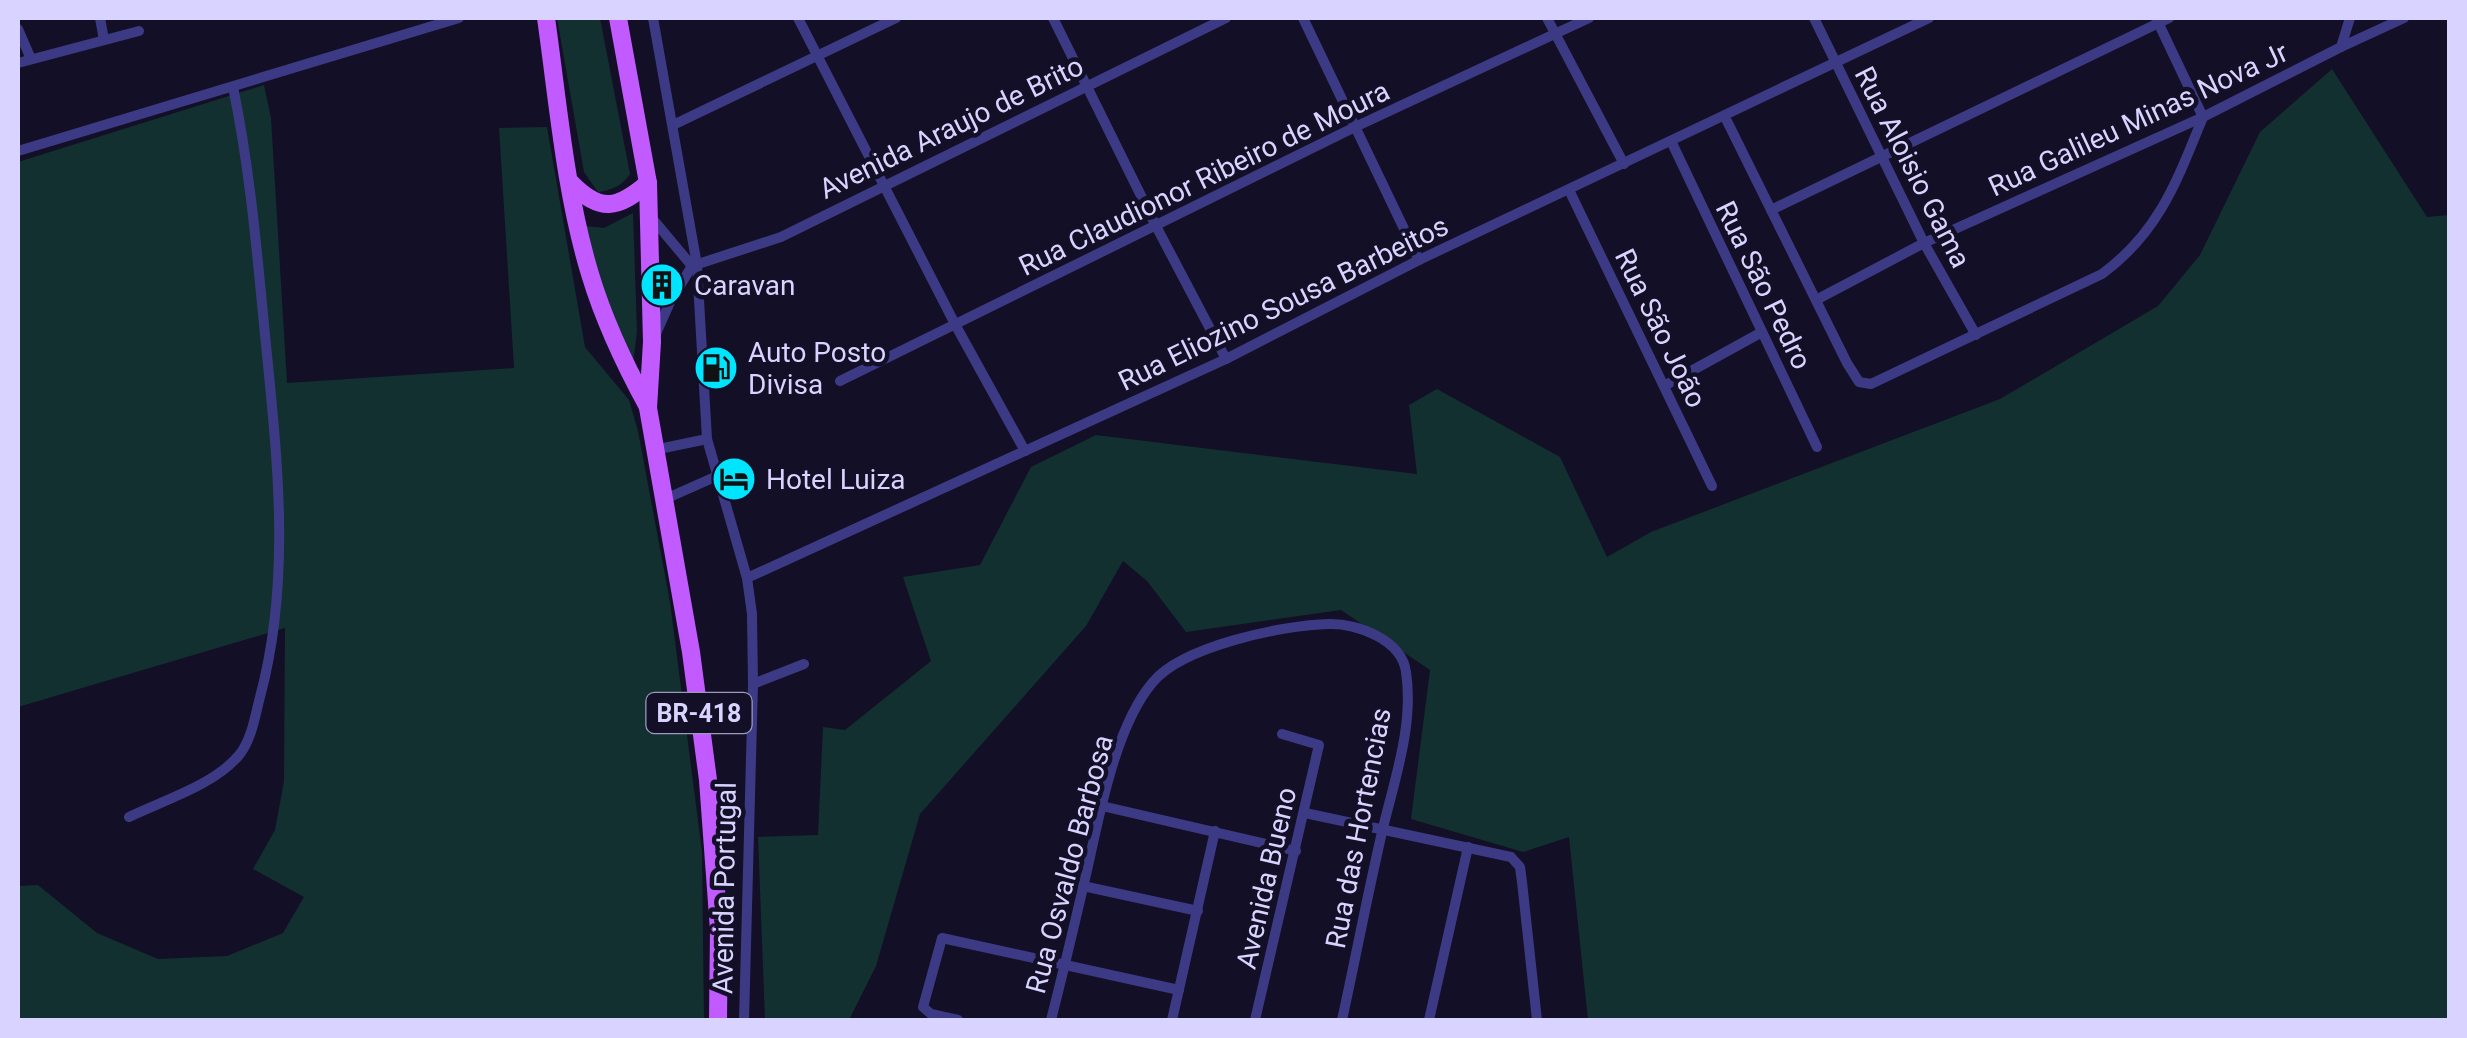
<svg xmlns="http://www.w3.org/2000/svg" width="2467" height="1038" viewBox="0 0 2467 1038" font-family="Roboto,sans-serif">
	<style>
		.green { fill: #12302f }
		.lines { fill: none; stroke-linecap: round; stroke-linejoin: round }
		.street { stroke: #3d3a85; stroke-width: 10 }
		.primary { stroke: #c25bff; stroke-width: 18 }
		.labels { text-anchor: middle; stroke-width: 9; stroke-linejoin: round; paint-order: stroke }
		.shield { fill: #130f26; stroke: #9e99be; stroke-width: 2.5 }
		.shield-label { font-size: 25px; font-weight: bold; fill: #d9d4ff }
		.street-label { font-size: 28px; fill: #d9d4ff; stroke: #130f26 }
		.poi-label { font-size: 28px; fill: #d9d4ff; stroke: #130f26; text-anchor: start }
	</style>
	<rect width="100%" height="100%" fill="#130f26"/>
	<!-- green -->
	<g class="green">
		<path d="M557,18h43l30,156c-8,12 -18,16 -32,18l-14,-20z"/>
		<polygon points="2332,69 2427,217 2449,215 2449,1020 1588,1020 1569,837 1523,852 1411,819 1430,670 1341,610 1186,632 1147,581 1123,561 1086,626 920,814 876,966 849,1020 765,1020 758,837 818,835 823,727 845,730 931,661 903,577 980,565 1031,467 1096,435 1417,474 1409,405 1437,389 1560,457 1607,557 1651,532 2000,399 2158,306 2200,255 2260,132"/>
		<polygon points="264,85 271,118 287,383 514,368 499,128 547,127 585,347 629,400 638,431 670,602 702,852 704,1020 18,1020 18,886 38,885 97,933 158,959 227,956 283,933 304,897 253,869 275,830 284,781 285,628 18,707 18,162"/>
		<polygon points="633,213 637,331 633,363 597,278 586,226 604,228"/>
	</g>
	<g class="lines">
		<!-- street -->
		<g class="street">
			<polyline points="100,18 104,40"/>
			<polyline points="653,18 697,265 707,439 747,578 752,614 753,684 744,1020"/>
			<polyline points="798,18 956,326 1025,451"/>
			<polyline points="1053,18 1156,226 1226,359"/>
			<polyline points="1303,18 1419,260"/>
			<polyline points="1547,18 1624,164"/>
			<polyline points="1814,18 1924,243 1976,335"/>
			<polyline points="18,29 31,59"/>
			<polyline points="2341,47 2404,18"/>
			<polyline points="18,63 139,31"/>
			<path d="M1725,117l122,246 12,19 12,2 231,-110c57,-42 75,-93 101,-157l-47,-99"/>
			<polyline points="673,125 896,18"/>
			<polyline points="1671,141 1817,447"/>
			<polyline points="18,151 459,18"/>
			<polyline points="1569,190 1712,486"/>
			<polyline points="1771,210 2169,18"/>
			<polyline points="651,217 692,266"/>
			<polyline points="1816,300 1924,243 2203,117 2341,47 2350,18"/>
			<polyline points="655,336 671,300 692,266 781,237 1226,18"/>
			<polyline points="840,381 1355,127 1589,18"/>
			<polyline points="1664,386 1762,332"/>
			<polyline points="654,450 707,439"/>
			<polyline points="663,500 717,476"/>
			<polyline points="747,578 1226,359 1419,260 1929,18"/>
			<polyline points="753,684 804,664"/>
			<polyline points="1102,806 1296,851"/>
			<polyline points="1305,813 1511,857 1520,867 1522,882 1537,1020"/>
			<path d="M129,817c35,-17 86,-32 111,-63 12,-16 15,-38 20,-57 32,-119 17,-241 5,-362 -8,-83 -15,-166 -32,-248"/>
			<polyline points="1083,886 1198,911"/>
			<polyline points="958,1020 931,1014 923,1007 942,938 1179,990"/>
			<path d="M1051,1020c13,-51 25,-102 37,-154 12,-54 28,-141 65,-184 30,-36 130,-57 176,-58 28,-1 73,16 77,48 8,52 -11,106 -23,156 -15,64 -27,128 -41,192"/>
			<polyline points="1172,1020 1215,831"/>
			<polyline points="1255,1020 1319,745 1282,734"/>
			<polyline points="1429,1020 1468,847"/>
		</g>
		<!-- primary -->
		<g class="primary">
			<path d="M546,18c12,84 19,174 44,256 14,47 35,91 58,133"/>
			<polyline points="618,18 648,183 652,342 648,408 691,652 708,780 719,930 718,1020"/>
			<path d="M571,183c29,30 47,26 77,0"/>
		</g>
	</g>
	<!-- icons -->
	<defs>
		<symbol id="building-disc" viewBox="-11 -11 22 22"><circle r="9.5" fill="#00e5ff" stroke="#130f26"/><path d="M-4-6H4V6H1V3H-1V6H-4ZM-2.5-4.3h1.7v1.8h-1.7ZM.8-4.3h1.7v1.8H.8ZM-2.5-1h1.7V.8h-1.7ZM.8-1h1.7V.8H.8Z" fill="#111"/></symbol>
		<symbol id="fuel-disc" viewBox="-11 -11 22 22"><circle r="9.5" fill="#00e5ff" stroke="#130f26"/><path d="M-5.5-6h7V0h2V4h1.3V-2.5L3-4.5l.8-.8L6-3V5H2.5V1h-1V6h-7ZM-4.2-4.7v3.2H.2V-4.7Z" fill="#111"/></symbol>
		<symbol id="hotel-disc" viewBox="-11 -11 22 22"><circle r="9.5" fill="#00e5ff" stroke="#130f26"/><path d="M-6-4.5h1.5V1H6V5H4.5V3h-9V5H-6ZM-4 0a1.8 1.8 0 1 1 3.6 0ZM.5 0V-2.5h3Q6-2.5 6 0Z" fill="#111"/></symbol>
	</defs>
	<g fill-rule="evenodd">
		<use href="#building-disc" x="637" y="260" width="50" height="50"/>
		<use href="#fuel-disc" x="691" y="343" width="50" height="50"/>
		<use href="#hotel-disc" x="709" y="454" width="50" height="50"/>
	</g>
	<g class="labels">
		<!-- shield labels -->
		<rect class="shield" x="646.5" y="693" width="105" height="40" rx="8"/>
		<g class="shield-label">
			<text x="699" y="722">BR-418</text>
		</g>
		<!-- street labels -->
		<g class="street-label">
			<text transform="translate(2138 119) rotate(-25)" y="10">Rua Galileu Minas Nova Jr</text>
			<text transform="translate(951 127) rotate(-26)" y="10">Avenida Araujo de Brito</text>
			<text transform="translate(1913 167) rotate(63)" y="10">Rua Aloisio Gama</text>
			<text transform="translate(1204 178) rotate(-26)" y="10">Rua Claudionor Ribeiro de Moura</text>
			<text transform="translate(1764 285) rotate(64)" y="10">Rua São Pedro</text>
			<text transform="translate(1283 303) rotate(-26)" y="10">Rua Eliozino Sousa Barbeitos</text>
			<text transform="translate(1661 328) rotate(64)" y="10">Rua São João</text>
			<text transform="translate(1358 828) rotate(-79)" y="10">Rua das Hortencias</text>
			<text transform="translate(1069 864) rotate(-75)" y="10">Rua Osvaldo Barbosa</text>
			<text transform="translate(1266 878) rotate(-77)" y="10">Avenida Bueno</text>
			<text transform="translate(724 888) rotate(-89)" y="10">Avenida Portugal</text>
		</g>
		<!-- poi labels -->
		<g class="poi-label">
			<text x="694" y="295">Caravan</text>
			<text x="748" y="362">Auto Posto<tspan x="748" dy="32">Divisa</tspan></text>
			<text x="766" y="489">Hotel Luiza</text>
		</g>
	</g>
	<!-- border -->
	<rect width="2467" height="1038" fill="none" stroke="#d9d4ff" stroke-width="40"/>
</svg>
